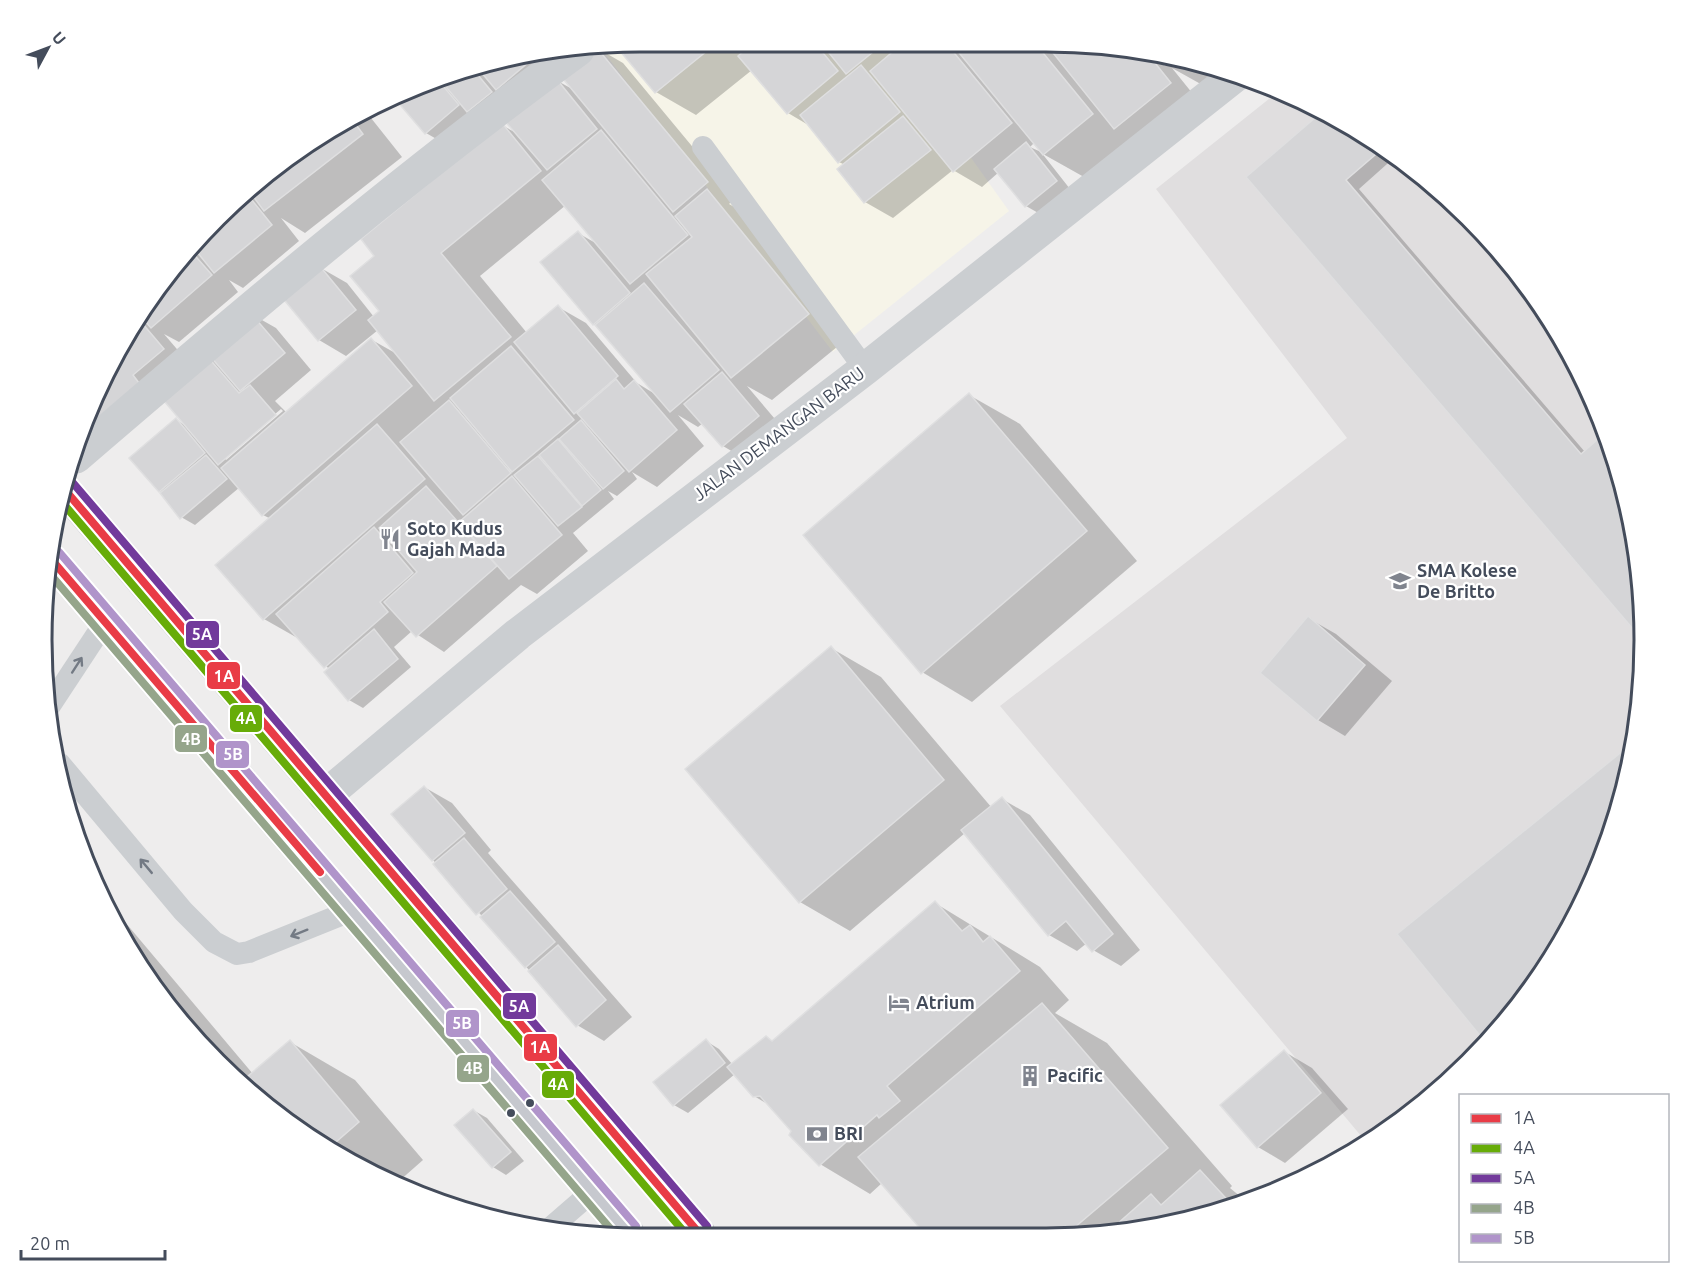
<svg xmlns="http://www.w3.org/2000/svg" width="1687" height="1280" viewBox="0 0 1687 1280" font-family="Ubuntu,sans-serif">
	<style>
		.commercial { fill: #f6f4e8 }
		.education { fill: #e0dedf }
		.shadow { fill: #0003; fill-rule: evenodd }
		.building { fill: #d5d5d7; stroke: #dfdfe0; stroke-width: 1.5 }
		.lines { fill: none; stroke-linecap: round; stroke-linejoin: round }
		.lane { stroke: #cbced1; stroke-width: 22 }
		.street { stroke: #cbced1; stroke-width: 33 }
		.primary { stroke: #c6c8ce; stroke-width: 33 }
		.bus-1-casing { stroke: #fff; stroke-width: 12 }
		.bus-2-casing { stroke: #fff; stroke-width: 12 }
		.bus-3-casing { stroke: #fff; stroke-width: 12 }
		.bus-4-casing { stroke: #fff; stroke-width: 12 }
		.bus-5-casing { stroke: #fff; stroke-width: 12 }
		.bus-1 { stroke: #e93c46; stroke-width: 8 }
		.bus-2 { stroke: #67ac08; stroke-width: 8 }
		.bus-3 { stroke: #723a9b; stroke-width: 8 }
		.bus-4 { stroke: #95a58b; stroke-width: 8 }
		.bus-5 { stroke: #b094ca; stroke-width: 8 }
		.oneway { stroke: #737a84 }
		.bus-dot { fill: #444c5b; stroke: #fff; stroke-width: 2 }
		.labels { text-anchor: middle; stroke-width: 4.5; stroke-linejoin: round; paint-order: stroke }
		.street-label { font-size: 18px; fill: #444c5b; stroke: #fff }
		.poi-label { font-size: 18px; font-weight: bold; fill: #444c5b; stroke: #fff; text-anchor: start }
		.rim { fill: none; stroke: #444c5b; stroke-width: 3 }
		.line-badge { stroke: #fff; stroke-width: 2 }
		.badge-label { font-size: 16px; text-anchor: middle; font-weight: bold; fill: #fff }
	</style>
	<rect width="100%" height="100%" fill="#eeeded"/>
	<!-- commercial -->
	<polygon class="commercial" points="640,42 889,43 1009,211 833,352 600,47"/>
	<!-- education -->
	<polygon class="education" points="1279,91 1311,104 1411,165 1470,217 1544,307 1599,411 1633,523 1645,640 1634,756 1600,869 1544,972 1470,1063 1380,1137 1367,1143 1000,706 1347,438 1156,189"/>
	<!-- shadow -->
	<g class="shadow">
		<polygon points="640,42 1086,43 1202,62 1225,71 1206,87 1172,68 1197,99 1084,177 1043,154 1034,143 1030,147 1041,152 1070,189 1040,214 1026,206 999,172 982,187 953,170 893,218 865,202 845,165 839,162 810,126 788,113 752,70 696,115 656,92"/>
		<path d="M597,48l26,15 112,135 -6,6 18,10 101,124 -76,62 -25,-14 39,46 -36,30 -27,-16 -20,-23 -5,4 -20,-12 26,31 -47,41 -25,-15 5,7 -20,17 -9,-5 6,8 -41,34 15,18 -51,43 -16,-9 -77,67 -32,-21 -18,16 17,20 -48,41 -14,-8 -20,-31 -28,-29 -37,-21 -46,-54 53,-46 -8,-4 -23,-28 -45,38 -14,-8 -21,-26 16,-71 11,6 -22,-26 -70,20 -5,-5 14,-40 39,-68 74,-90 124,-95 22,-9 8,5 31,39 -97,76 -24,-15 18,23 -56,47 -14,-8 9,12 -59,50 -15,-8 24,28 60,-50 28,16 35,42 -36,31 12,12 85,-73 25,14 -19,-24 -32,26 -27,-16v-73l28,16 27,34 7,-6 -4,-55 77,-107 -28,-16 -29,-34 88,-37zM561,74l13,16 -20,-11zM505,119l13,15 -18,-10zM566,205l33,40 -21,-12 16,91 61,70 -18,-11 -51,-60 -28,-16 -31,26 -47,-57zM281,409l2,2 -57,49 -2,-3z"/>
		<polygon points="1324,112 1396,156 1359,189 1585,452 1606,434 1633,523 1645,641 1248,177"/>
		<polygon points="969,395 1020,424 1137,561 972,702 922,672"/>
		<polygon points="1308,618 1336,634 1392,681 1345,736 1318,720"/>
		<polygon points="831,648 881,677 992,808 1002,799 1030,815 1140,950 1121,966 1093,950 1087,943 1077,951 1049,935 965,833 850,931 800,902"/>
		<polygon points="1635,743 1634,756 1600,869 1544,972 1487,1042 1399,934"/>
		<polygon points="424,787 452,803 491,850 488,853 632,1017 604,1041 577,1025 433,860"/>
		<polygon points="109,903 253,1074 290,1042 355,1080 423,1160 398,1182 308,1137 217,1063 143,973"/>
		<polygon points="935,903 1040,967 1069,1000 1055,1013 1107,1043 1232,1186 1230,1188 1247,1202 1125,1233 926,1233 882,1183 870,1194 820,1164 771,1106 754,1096 735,1074 688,1113 674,1105 706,1041 719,1049 733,1065 766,1038 774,1042"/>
		<polygon points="1285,1052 1312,1068 1348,1109 1285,1163 1258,1147"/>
		<polygon points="473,1110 487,1118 524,1161 506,1175 493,1167"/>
	</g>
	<!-- building -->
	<g class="building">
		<polygon points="640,42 718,42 655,93 615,45"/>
		<polygon points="754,42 814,42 838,71 787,114 738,56"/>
		<polygon points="821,43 884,43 846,74"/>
		<polygon points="903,43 946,43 1012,123 953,172 870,71"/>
		<polygon points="951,43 1035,43 1093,114 1043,155"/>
		<polygon points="1057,43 1086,43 1147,53 1171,83 1114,129 1050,49"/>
		<polygon points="591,48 597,48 708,182 673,212 560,75"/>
		<polygon points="1157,55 1174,58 1165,65"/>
		<polygon points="536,56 496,90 476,66 485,62"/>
		<polygon points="861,65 900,112 838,163 800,115"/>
		<polygon points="472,68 492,92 467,112 441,81"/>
		<polygon points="555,77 597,129 547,170 504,120"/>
		<polygon points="439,81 459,105 425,134 396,100"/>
		<polygon points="1323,111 1383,148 1346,180 1581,454 1606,432 1633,523 1645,643 1246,177"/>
		<polygon points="903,116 931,150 864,203 837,169"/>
		<polygon points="351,118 363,134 264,211 250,192 341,122"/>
		<polygon points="502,123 541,171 441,253 511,337 434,401 368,320 379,311 350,276 374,256 361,239"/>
		<polygon points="601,130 688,235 630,284 542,180"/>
		<polygon points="1026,142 1057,181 1025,207 994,169"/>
		<polygon points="707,189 809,314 731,378 646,274 692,237 675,216"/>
		<polygon points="247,194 272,225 214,273 193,247 217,217"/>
		<polygon points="578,231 630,293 593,325 540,262"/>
		<polygon points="190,250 212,275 151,328 139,314"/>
		<polygon points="319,265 356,310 318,341 281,296"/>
		<polygon points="644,283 719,370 670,412 595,325"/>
		<polygon points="558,305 618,376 574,414 514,342"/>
		<polygon points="248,310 285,353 240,391 203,348"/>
		<polygon points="137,317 164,349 133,375 139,383 94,421 90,417 104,375"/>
		<polygon points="371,338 412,386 262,516 221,468"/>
		<polygon points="511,346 574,420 512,472 450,398"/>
		<polygon points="201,349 239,393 250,385 276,415 218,465 154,389"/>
		<polygon points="722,372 759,416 722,447 684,404"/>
		<polygon points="616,379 624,389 634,380 677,430 629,472 577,413"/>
		<polygon points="969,393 1087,531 921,674 803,535"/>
		<polygon points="449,400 511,473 463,515 400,442"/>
		<polygon points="176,418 205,453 159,492 129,458"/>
		<polygon points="581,420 624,471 603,489 559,439"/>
		<polygon points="377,424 425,479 263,620 215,565"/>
		<polygon points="558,439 601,490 582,506 539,455"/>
		<polygon points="206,455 227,479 180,519 160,493"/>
		<polygon points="538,456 582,507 558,526 514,475"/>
		<polygon points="512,476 562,535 509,579 459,522"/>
		<polygon points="426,486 497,566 416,637 384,602 417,572 379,528"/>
		<polygon points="374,527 413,573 380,602 388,612 324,668 276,614"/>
		<polygon points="1308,616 1365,665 1317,721 1260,673"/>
		<polygon points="374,629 398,659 348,701 324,672"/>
		<polygon points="831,646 944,780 799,903 685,769"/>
		<polygon points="1635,741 1634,756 1600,869 1544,972 1486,1043 1397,934"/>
		<polygon points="424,786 465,833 432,861 391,814"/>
		<polygon points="1002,797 1113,934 1092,952 1066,921 1048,936 961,830"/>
		<polygon points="464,838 507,889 476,915 433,864"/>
		<polygon points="510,891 555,942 525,968 480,917"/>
		<polygon points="935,901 962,931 970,925 983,942 990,936 1020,971 887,1086 900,1101 879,1118 877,1115 819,1166 789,1135 791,1131 760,1096 753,1097 727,1067 766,1036 772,1041"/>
		<polygon points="558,945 606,1000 576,1027 528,971"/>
		<polygon points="1042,1003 1168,1148 1068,1233 924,1233 858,1157"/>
		<polygon points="706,1039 725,1063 673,1106 653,1082"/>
		<polygon points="290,1040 359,1122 329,1148 308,1137 241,1082"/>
		<polygon points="1284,1050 1321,1093 1257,1148 1220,1105"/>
		<polygon points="473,1109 511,1152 492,1168 454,1125"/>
		<polygon points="1200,1170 1234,1207 1125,1233 1107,1233 1151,1194 1161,1205"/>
	</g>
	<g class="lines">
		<!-- lane -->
		<g class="lane">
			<polyline points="703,147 865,369"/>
			<polyline points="49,707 105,622"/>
			<polyline points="60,764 183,911 214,942 237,954 249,952 353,910"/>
			<polyline points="548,1230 593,1191"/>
		</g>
		<!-- street -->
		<g class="street">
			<path d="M76,457c164,-141 328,-280 502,-407"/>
			<polyline points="325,796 518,634 865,369 1236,75"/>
		</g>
		<!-- primary -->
		<g class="primary">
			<polyline points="65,490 699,1233"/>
			<polyline points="51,559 628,1233"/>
		</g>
		<defs>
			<g id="bus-1">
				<polyline points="65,490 699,1233"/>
				<polyline points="51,559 320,872"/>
			</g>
			<polyline id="bus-2" points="61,501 685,1233"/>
			<polyline id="bus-3" points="73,483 707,1226"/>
			<polyline id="bus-4" points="50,574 614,1233"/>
			<polyline id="bus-5" points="59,552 636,1226"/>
		</defs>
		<!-- bus-1 casing -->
		<use href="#bus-1" class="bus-1-casing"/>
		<!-- bus-2 casing -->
		<use href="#bus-2" class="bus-2-casing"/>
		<!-- bus-3 casing -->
		<use href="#bus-3" class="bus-3-casing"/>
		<!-- bus-4 casing -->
		<use href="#bus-4" class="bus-4-casing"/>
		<!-- bus-5 casing -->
		<use href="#bus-5" class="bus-5-casing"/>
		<!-- bus-1 -->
		<use href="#bus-1" class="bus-1"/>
		<!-- bus-2 -->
		<use href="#bus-2" class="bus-2"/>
		<!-- bus-3 -->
		<use href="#bus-3" class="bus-3"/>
		<!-- bus-4 -->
		<use href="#bus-4" class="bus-4"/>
		<!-- bus-5 -->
		<use href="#bus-5" class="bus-5"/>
	</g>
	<!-- one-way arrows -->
	<defs><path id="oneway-shaft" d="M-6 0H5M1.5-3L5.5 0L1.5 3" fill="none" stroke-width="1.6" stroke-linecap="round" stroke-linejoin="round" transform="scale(1.5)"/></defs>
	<g class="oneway">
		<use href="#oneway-shaft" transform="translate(77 665) rotate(-57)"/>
		<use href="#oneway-shaft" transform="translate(146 866) rotate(-130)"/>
		<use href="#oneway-shaft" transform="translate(299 933) rotate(158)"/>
	</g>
	<!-- icons -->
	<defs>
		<symbol id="restaurant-bare" viewBox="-9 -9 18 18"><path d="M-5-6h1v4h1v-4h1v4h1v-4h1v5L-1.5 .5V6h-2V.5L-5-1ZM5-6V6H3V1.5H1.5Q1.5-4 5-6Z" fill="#80848e" stroke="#fff" stroke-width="2.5" paint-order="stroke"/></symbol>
		<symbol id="school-bare" viewBox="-9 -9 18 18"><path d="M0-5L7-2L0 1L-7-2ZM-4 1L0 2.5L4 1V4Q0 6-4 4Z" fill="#80848e" stroke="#fff" stroke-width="2.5" paint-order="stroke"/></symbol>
		<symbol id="hotel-bare" viewBox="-9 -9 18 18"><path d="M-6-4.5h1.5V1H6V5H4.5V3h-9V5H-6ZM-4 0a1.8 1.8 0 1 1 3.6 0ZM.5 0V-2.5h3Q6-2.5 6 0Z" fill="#80848e" stroke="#fff" stroke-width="2.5" paint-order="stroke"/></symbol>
		<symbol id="building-bare" viewBox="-9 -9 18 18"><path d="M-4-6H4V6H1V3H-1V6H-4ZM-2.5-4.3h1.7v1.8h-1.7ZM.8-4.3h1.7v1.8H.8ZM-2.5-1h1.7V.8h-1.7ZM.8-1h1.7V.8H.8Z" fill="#80848e" stroke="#fff" stroke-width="2.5" paint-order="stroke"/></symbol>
		<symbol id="bank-bare" viewBox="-9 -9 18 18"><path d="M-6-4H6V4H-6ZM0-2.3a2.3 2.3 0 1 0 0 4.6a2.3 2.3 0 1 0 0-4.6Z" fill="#80848e" stroke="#fff" stroke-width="2.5" paint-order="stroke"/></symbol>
	</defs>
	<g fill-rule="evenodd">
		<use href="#restaurant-bare" x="375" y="524" width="30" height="30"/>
		<use href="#school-bare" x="1385" y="566" width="30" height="30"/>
		<use href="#hotel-bare" x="884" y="988" width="30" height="30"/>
		<use href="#building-bare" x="1015" y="1061" width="30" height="30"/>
		<use href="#bank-bare" x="802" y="1119" width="30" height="30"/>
	</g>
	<!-- markers -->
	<g class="bus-dot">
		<circle cx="530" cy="1103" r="5"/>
		<circle cx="511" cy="1113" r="5"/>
	</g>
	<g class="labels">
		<!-- street labels -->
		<g class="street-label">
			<text transform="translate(779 434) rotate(-37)" y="6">JALAN DEMANGAN BARU</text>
		</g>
		<!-- poi labels -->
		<g class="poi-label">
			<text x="407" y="535">Soto Kudus<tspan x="407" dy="21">Gajah Mada</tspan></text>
			<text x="1417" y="577">SMA Kolese<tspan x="1417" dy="21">De Britto</tspan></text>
			<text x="916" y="1009">Atrium</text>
			<text x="1047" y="1082">Pacific</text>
			<text x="834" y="1140">BRI</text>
		</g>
	</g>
	<!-- crop -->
	<path d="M0 0H1687V1280H0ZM640 52H1046A588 588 0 0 1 1634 640V640A588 588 0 0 1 1046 1228H640A588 588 0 0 1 52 640V640A588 588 0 0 1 640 52Z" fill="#fff" fill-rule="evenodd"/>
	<path class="rim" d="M640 52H1046A588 588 0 0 1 1634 640V640A588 588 0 0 1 1046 1228H640A588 588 0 0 1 52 640V640A588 588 0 0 1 640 52Z"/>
	<g class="line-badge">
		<rect x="185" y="620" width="35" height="29" rx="6" fill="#723a9b"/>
		<rect x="206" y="661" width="35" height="29" rx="6" fill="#e93c46"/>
		<rect x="229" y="704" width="34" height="29" rx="6" fill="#67ac08"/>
		<rect x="174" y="724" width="34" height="29" rx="6" fill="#95a58b"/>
		<rect x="215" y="740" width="35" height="29" rx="6" fill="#b094ca"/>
		<rect x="502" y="992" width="35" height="28" rx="6" fill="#723a9b"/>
		<rect x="445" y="1009" width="35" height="29" rx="6" fill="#b094ca"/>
		<rect x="523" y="1033" width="35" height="29" rx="6" fill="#e93c46"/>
		<rect x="456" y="1054" width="34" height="29" rx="6" fill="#95a58b"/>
		<rect x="541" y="1070" width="34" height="29" rx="6" fill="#67ac08"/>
	</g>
	<g class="badge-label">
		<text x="202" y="640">5A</text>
		<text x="224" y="682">1A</text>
		<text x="246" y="724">4A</text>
		<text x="191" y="745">4B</text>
		<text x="233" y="760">5B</text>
		<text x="519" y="1012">5A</text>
		<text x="462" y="1029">5B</text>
		<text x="540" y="1053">1A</text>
		<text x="473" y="1074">4B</text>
		<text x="558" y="1090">4A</text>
	</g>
	<!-- legend -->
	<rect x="1459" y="1094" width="210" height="168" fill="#ffffff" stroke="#b4b7bd" stroke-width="1.5"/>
	<rect x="1471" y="1114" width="30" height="9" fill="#e93c46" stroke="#b4b7bd" stroke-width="1.5"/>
	<text x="1513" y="1124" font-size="18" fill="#444c5b">1A</text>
	<rect x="1471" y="1144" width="30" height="9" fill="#67ac08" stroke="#b4b7bd" stroke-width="1.5"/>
	<text x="1513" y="1154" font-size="18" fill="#444c5b">4A</text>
	<rect x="1471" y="1174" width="30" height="9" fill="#723a9b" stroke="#b4b7bd" stroke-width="1.5"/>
	<text x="1513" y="1184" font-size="18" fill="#444c5b">5A</text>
	<rect x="1471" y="1204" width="30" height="9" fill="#95a58b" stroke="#b4b7bd" stroke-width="1.5"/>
	<text x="1513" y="1214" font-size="18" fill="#444c5b">4B</text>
	<rect x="1471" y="1234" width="30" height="9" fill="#b094ca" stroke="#b4b7bd" stroke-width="1.5"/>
	<text x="1513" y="1244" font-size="18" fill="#444c5b">5B</text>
	<!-- north arrow -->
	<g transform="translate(48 48) rotate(49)" stroke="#ffffff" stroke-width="4.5" paint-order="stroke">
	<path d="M0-4.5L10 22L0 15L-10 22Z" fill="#444c5b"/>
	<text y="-9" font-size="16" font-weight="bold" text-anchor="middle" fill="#444c5b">U</text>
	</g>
	<!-- scale -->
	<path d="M21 1250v9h144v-9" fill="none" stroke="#444c5b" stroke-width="3"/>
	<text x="30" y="1250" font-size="18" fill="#444c5b" stroke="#ffffff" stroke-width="4.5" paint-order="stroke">20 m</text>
</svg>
